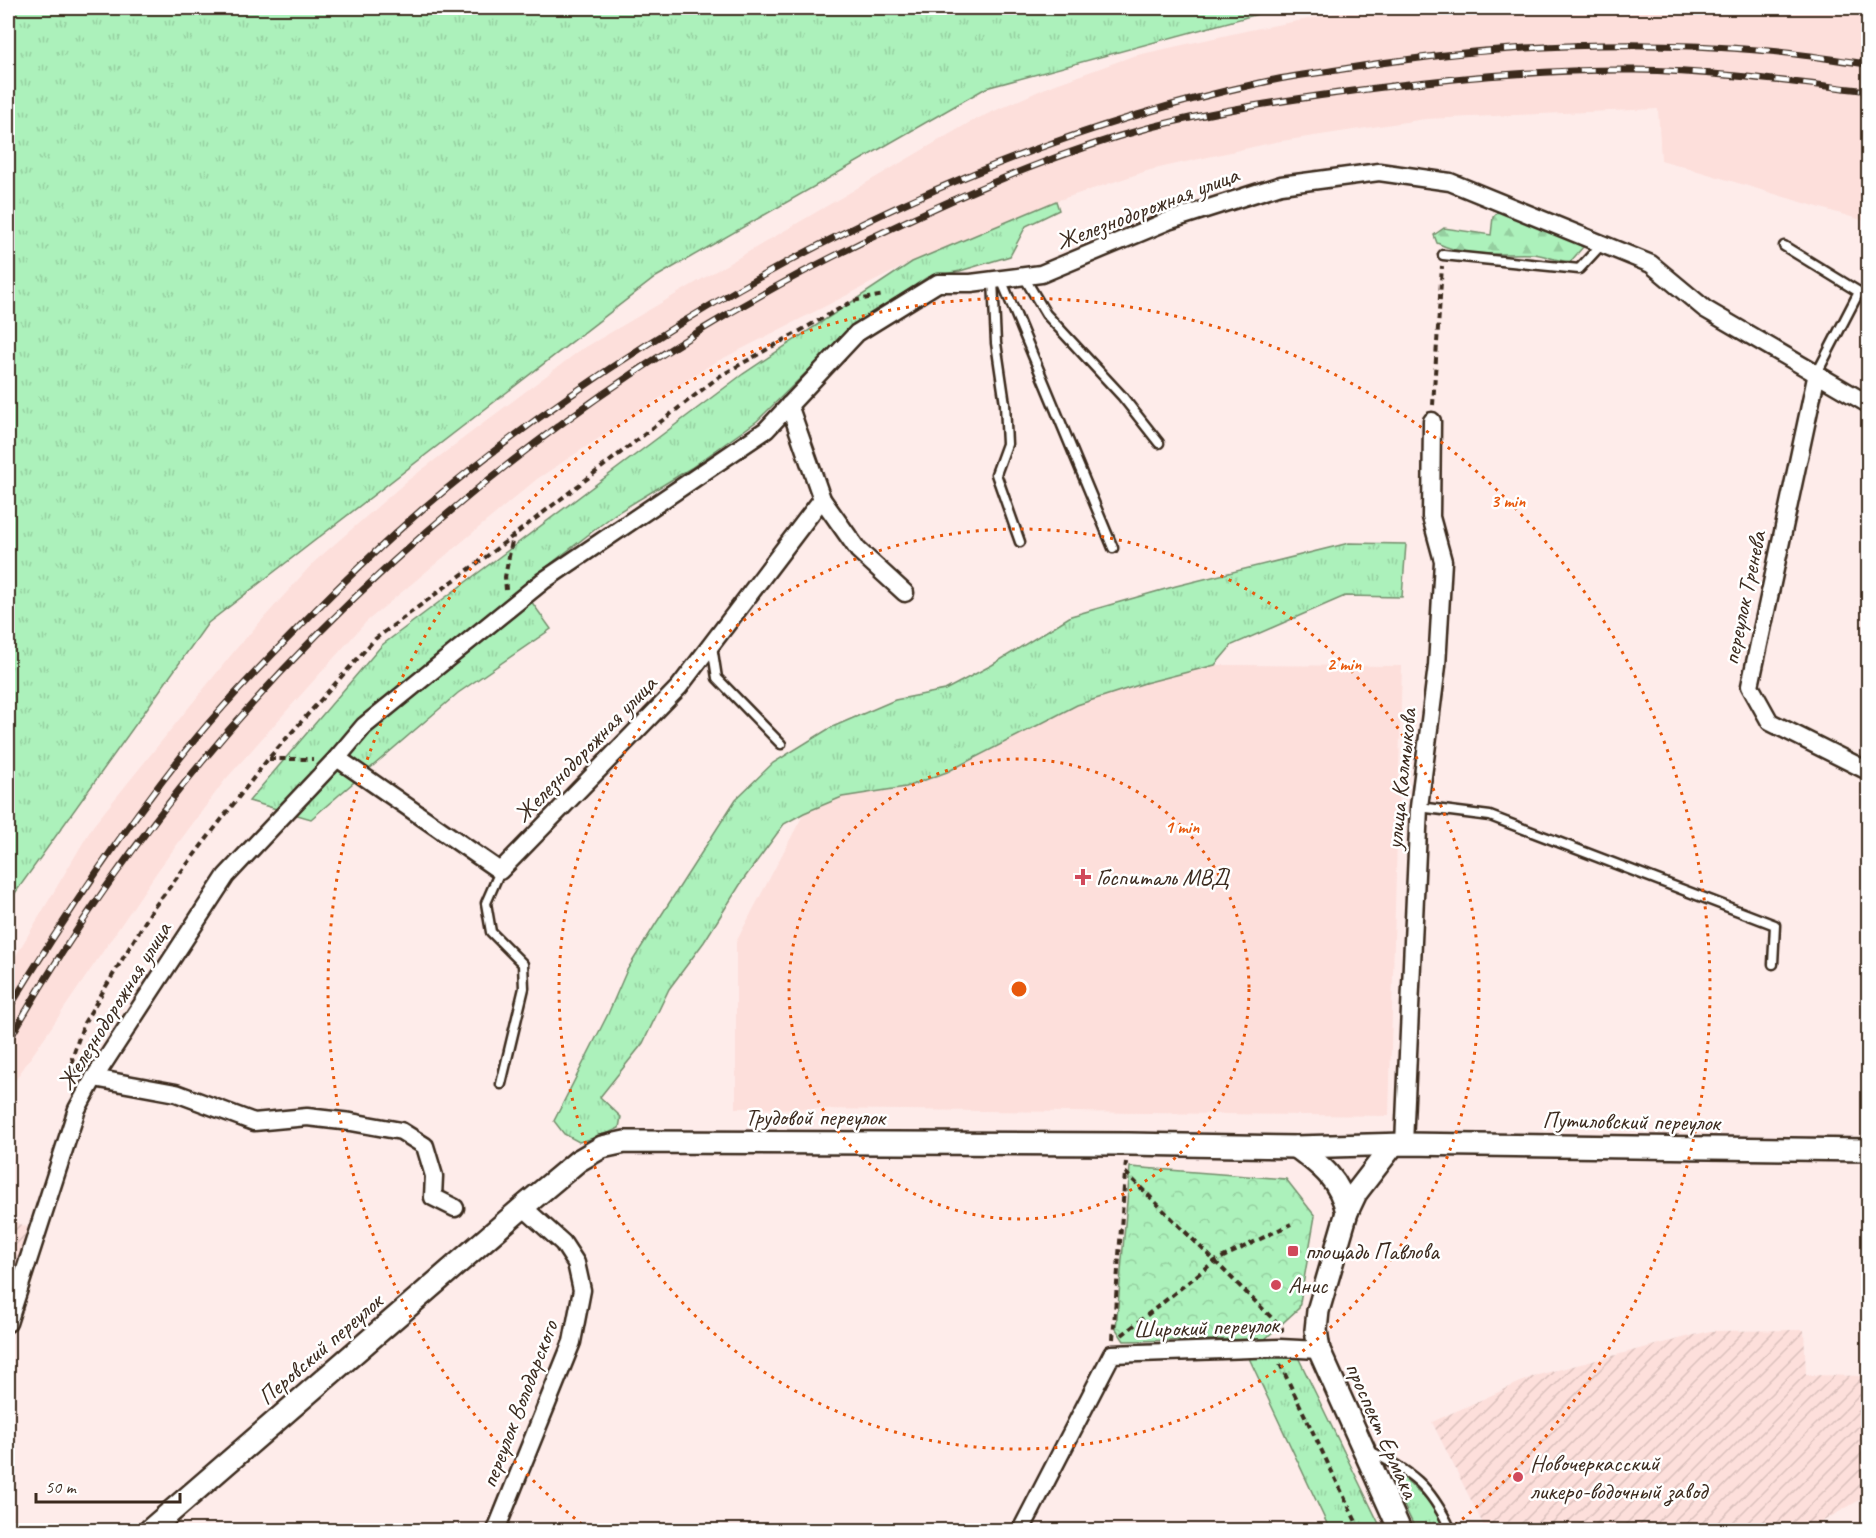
<svg xmlns="http://www.w3.org/2000/svg" width="1876" height="1538" viewBox="0 0 1876 1538" font-family="Caveat,sans-serif">
	<style>
		.built { fill: #fddfdb }
		.industrial { fill: url(#industrial-furrows) }
		.grass { fill: url(#grass-tufts); stroke: #748e6c; stroke-width: 1.5 }
		.forest { fill: url(#forest-firs); stroke: #748e6c; stroke-width: 1.5 }
		.park { fill: url(#park-crowns); stroke: #748e6c; stroke-width: 1.5 }
		.lines { fill: none; stroke-linecap: round; stroke-linejoin: round }
		.service-casing { stroke: #3b2a1e; stroke-width: 13 }
		.minor-casing { stroke: #3b2a1e; stroke-width: 21 }
		.tertiary-casing { stroke: #3b2a1e; stroke-width: 26 }
		.path { stroke: #3b2a1e; stroke-width: 4; stroke-dasharray: 6 4.5; stroke-linecap: butt }
		.service { stroke: #fff; stroke-width: 8 }
		.minor { stroke: #fff; stroke-width: 16 }
		.tertiary { stroke: #fff; stroke-width: 21 }
		.rail-casing { stroke: #3b2a1e; stroke-width: 7 }
		.rail { stroke: #fff; stroke-width: 4.5; stroke-dasharray: 14; stroke-linecap: butt }
		.ring { fill: none; stroke: #e8590c; stroke-width: 3; stroke-dasharray: 3 6 }
		.poi-dot { fill: #d1495b; stroke: #fff; stroke-width: 2 }
		.labels { text-anchor: middle; stroke-width: 5; stroke-linejoin: round; paint-order: stroke }
		.street-label { font-size: 24px; fill: #3b2a1e; stroke: #fff }
		.poi-label { font-size: 24px; fill: #3b2a1e; stroke: #fff; text-anchor: start }
		.centre { fill: #e8590c; stroke: #fff; stroke-width: 3 }
		.ring-label { font-size: 18px; text-anchor: middle; font-weight: bold; fill: #e8590c; stroke: #fff; stroke-width: 5; stroke-linejoin: round; paint-order: stroke }
	</style>
	<defs>
		<pattern id="industrial-furrows" width="10" height="10" patternUnits="userSpaceOnUse" patternTransform="scale(1.5)"><rect width="10" height="10" fill="#fddfdb"/><path d="M-1 1l2-2M0 10L10 0M9 11l2-2" fill="none" stroke="#dac0bc"/></pattern>
		<pattern id="grass-tufts" width="24" height="20" patternUnits="userSpaceOnUse" patternTransform="scale(1.5)"><rect width="24" height="20" fill="#acf1bb"/><path d="M3 7l-1-3M5 7V3M7 7l1-3M15 17l-1-3M17 17v-4M19 17l1-3" fill="none" stroke="#95cfa0"/></pattern>
		<pattern id="forest-firs" width="22" height="20" patternUnits="userSpaceOnUse" patternTransform="scale(1.5)"><rect width="22" height="20" fill="#acf1bb"/><path d="M5 1l3.5 6h-7zM16 11l3.5 6h-7z" fill="#95cfa0"/></pattern>
		<pattern id="park-crowns" width="20" height="18" patternUnits="userSpaceOnUse" patternTransform="scale(1.5)"><rect width="20" height="18" fill="#acf1bb"/><path d="M2 6a3 3 0 1 1 6 0M12 15a3 3 0 1 1 6 0" fill="none" stroke="#95cfa0"/></pattern>
	</defs>
	<rect width="100%" height="100%" fill="#feecea"/>
	<filter id="ink" filterUnits="userSpaceOnUse"><feTurbulence type="fractalNoise" baseFrequency=".0167" numOctaves="2"/><feDisplacementMap in="SourceGraphic" scale="12" xChannelSelector="R" yChannelSelector="G"/><feConvolveMatrix kernelMatrix="1 2 1 2 8 2 1 2 1" color-interpolation-filters="sRGB"/></filter>
	<g filter="url(#ink)">
		<!-- built -->
		<g class="built">
			<polygon points="1367,8 1868,8 1868,222 1661,160 1658,109 1425,119 1275,142 1150,170 1056,201 912,262 712,364 537,479 366,622 225,780 159,869 8,1091 8,969 93,826 236,649 313,563 407,481 579,351 972,121 1048,87 1133,56 1250,30"/>
			<polygon points="1215,665 1402,666 1389,1116 736,1108 736,942 804,813 842,797 906,787 947,772 1077,705 1145,683"/>
		</g>
		<!-- industrial -->
		<g class="industrial">
			<polygon points="8,1219 31,1229 8,1292"/>
			<polygon points="1804,1330 1806,1375 1868,1376 1868,1495 1808,1530 1486,1530 1432,1422 1534,1376 1710,1331"/>
		</g>
		<!-- grass -->
		<g class="grass">
			<polygon points="8,8 1280,8 986,88 656,277 208,623 8,903"/>
			<polygon points="1056,201 1059,210 1026,226 1010,256 960,271 926,278 852,327 757,421 691,468 615,514 521,587 551,629 458,693 311,819 249,801 382,645 743,374 912,262"/>
			<polygon points="1349,543 1406,544 1402,597 1345,596 1232,645 1215,665 1145,683 1077,705 947,772 906,787 842,797 804,813 784,824 743,880 704,942 669,989 643,1043 600,1097 621,1117 619,1128 602,1136 579,1142 564,1134 554,1121 608,1014 627,970 655,925 736,799 773,763 830,728 895,700 945,690 992,665 1071,616 1176,586"/>
			<polygon points="1297,1355 1382,1530 1330,1530 1249,1358"/>
			<polygon points="1402,1476 1435,1507 1446,1530 1416,1530 1391,1479"/>
		</g>
		<!-- forest -->
		<path class="forest" d="M1502,207l52,27 19,7 10,6 -12,14c-12,2 -24,-6 -37,-7 -33,-1 -67,4 -97,-11l-3,-8 10,-7 47,7 2,-18z"/>
		<!-- park -->
		<polygon class="park" points="1130,1167 1286,1179 1315,1216 1299,1308 1265,1339 1124,1341 1116,1329"/>
		<g class="lines">
			<defs>
				<g id="service">
					<polyline points="1784,246 1859,292 1817,373"/>
					<polyline points="1443,255 1579,269 1602,244"/>
					<polyline points="1024,277 1046,314 1122,396 1159,443"/>
					<polyline points="1001,279 1113,548"/>
					<polyline points="993,280 996,343 1005,404 1007,444 996,474 1020,542"/>
					<polyline points="712,646 717,678 781,744"/>
					<polyline points="1419,807 1490,816 1775,925 1773,964"/>
					<polyline points="500,871 486,903 491,932 523,964 524,988 501,1084"/>
					<path d="M1368,1450c45,23 61,34 83,80"/>
				</g>
				<g id="minor">
					<polyline points="1817,373 1750,686 1770,722 1868,771"/>
					<polyline points="789,405 822,499 858,550 905,593"/>
					<polyline points="337,758 500,871 679,687 822,499"/>
					<polyline points="94,1078 176,1093 254,1122 307,1117 351,1122 401,1131 425,1146 434,1176 433,1197 455,1208"/>
					<polyline points="1404,1144 1419,807 1437,666 1443,561 1431,517 1432,421"/>
					<polyline points="8,1323 77,1109 94,1078 226,876 337,758 364,726 543,581 766,430 857,333 938,283 971,283 1041,274 1168,221 1281,185 1379,172 1450,182 1651,264 1705,309 1868,404"/>
					<polyline points="496,1530 572,1342 582,1290 576,1263 563,1243 523,1207"/>
					<polyline points="1021,1530 1112,1354 1280,1348 1319,1350"/>
				</g>
				<g id="tertiary">
					<polyline points="1393,1145 1356,1193 1347,1212 1318,1311 1316,1330 1319,1350 1400,1530"/>
					<path d="M1296,1147c26,19 44,33 51,65"/>
					<polyline points="150,1530 523,1207 578,1161 602,1147 625,1142 1129,1144 1296,1147 1404,1144 1868,1150"/>
				</g>
			</defs>
			<!-- service casing -->
			<use href="#service" class="service-casing"/>
			<!-- minor casing -->
			<use href="#minor" class="minor-casing"/>
			<!-- tertiary casing -->
			<use href="#tertiary" class="tertiary-casing"/>
			<!-- path -->
			<g class="path">
				<polyline points="1433,405 1442,266"/>
				<polyline points="506,590 505,577 513,536"/>
				<polyline points="269,759 313,759"/>
				<polyline points="77,1073 72,1058 84,1023 152,910 268,759 375,639 487,556 720,376 853,301 884,295"/>
				<polyline points="1126,1162 1125,1172 1282,1328 1282,1332"/>
				<polyline points="1122,1335 1215,1261 1291,1224"/>
				<polyline points="1113,1339 1125,1173"/>
				<polyline points="1280,1364 1360,1530"/>
			</g>
			<!-- service -->
			<use href="#service" class="service"/>
			<!-- minor -->
			<use href="#minor" class="minor"/>
			<!-- tertiary -->
			<use href="#tertiary" class="tertiary"/>
			<defs>
				<g id="rail">
					<path d="M8,1010c54,-89 111,-175 176,-257 34,-43 73,-83 112,-123 41,-42 84,-84 129,-123 70,-60 146,-114 224,-164 188,-119 393,-212 611,-260 25,-6 51,-9 77,-13 142,-24 289,-32 432,-19 33,3 67,9 99,13"/>
					<path d="M8,1042c204,-358 525,-651 901,-822 77,-36 157,-70 239,-92 65,-17 132,-27 198,-36 95,-13 193,-23 289,-22 78,1 156,12 233,21"/>
				</g>
			</defs>
			<!-- rail casing -->
			<use href="#rail" class="rail-casing"/>
			<!-- rail -->
			<use href="#rail" class="rail"/>
		</g>
	</g>
	<!-- distance rings -->
	<g class="ring">
		<circle cx="1019" cy="989" r="230"/>
		<circle cx="1019" cy="989" r="460"/>
		<path d="M589 1530A691 691 0 1 1 1449 1530"/>
	</g>
	<!-- markers -->
	<g class="poi-dot">
		<path d="M1080 868h6v6h6v6h-6v6h-6v-6h-6v-6h6z"/>
		<rect x="1287" y="1245" width="12" height="12" rx="3"/>
		<circle cx="1276" cy="1285" r="6"/>
		<circle cx="1518" cy="1477" r="6"/>
	</g>
	<g class="labels">
		<!-- street labels -->
		<g class="street-label">
			<text transform="translate(1147 208) rotate(-21)" y="8">Железнодорожная улица</text>
			<text transform="translate(1744 598) rotate(-78)" y="8">переулок Тренева</text>
			<text transform="translate(585 749) rotate(-46)" y="8">Железнодорожная улица</text>
			<text transform="translate(1401 779) rotate(-84)" y="8">улица Калмыкова</text>
			<text transform="translate(114 1006) rotate(-58)" y="8">Железнодорожная улица</text>
			<text x="815" y="1125">Трудовой переулок</text>
			<text transform="translate(1631 1121) rotate(1)" y="8">Путиловский переулок</text>
			<text transform="translate(1206 1327) rotate(-2)" y="8">Широкий переулок</text>
			<text transform="translate(320 1349) rotate(-41)" y="8">Перовский переулок</text>
			<text transform="translate(519 1404) rotate(-69)" y="8">переулок Володарского</text>
			<text transform="translate(1382 1430) rotate(66)" y="8">проспект Ермака</text>
		</g>
		<!-- poi labels -->
		<g class="poi-label">
			<text x="1096" y="885">Госпиталь МВД</text>
			<text x="1305" y="1259">площадь Павлова</text>
			<text x="1288" y="1293">Анис</text>
			<text x="1530" y="1471">Новочеркасский<tspan x="1530" dy="28">ликеро-водочный завод</tspan></text>
		</g>
	</g>
	<circle cx="1019" cy="989" r="9" class="centre"/>
	<g class="ring-label">
		<text x="1508" y="507">3 min</text>
		<text x="1344" y="670">2 min</text>
		<text x="1182" y="833">1 min</text>
	</g>
	<!-- margin -->
	<rect width="1876" height="1538" fill="none" stroke="#fff" stroke-width="30"/>
	<rect x="15" y="15" width="1846" height="1508" fill="none" stroke="#3b2a1e" stroke-width="2" filter="url(#ink)"/>
	<!-- scale -->
	<path d="M36 1493v9h144v-9" fill="none" stroke="#3b2a1e" stroke-width="3"/>
	<text x="45" y="1493" font-size="18" fill="#3b2a1e" stroke="#ffffff" stroke-width="4.5" paint-order="stroke">50 m</text>
</svg>
